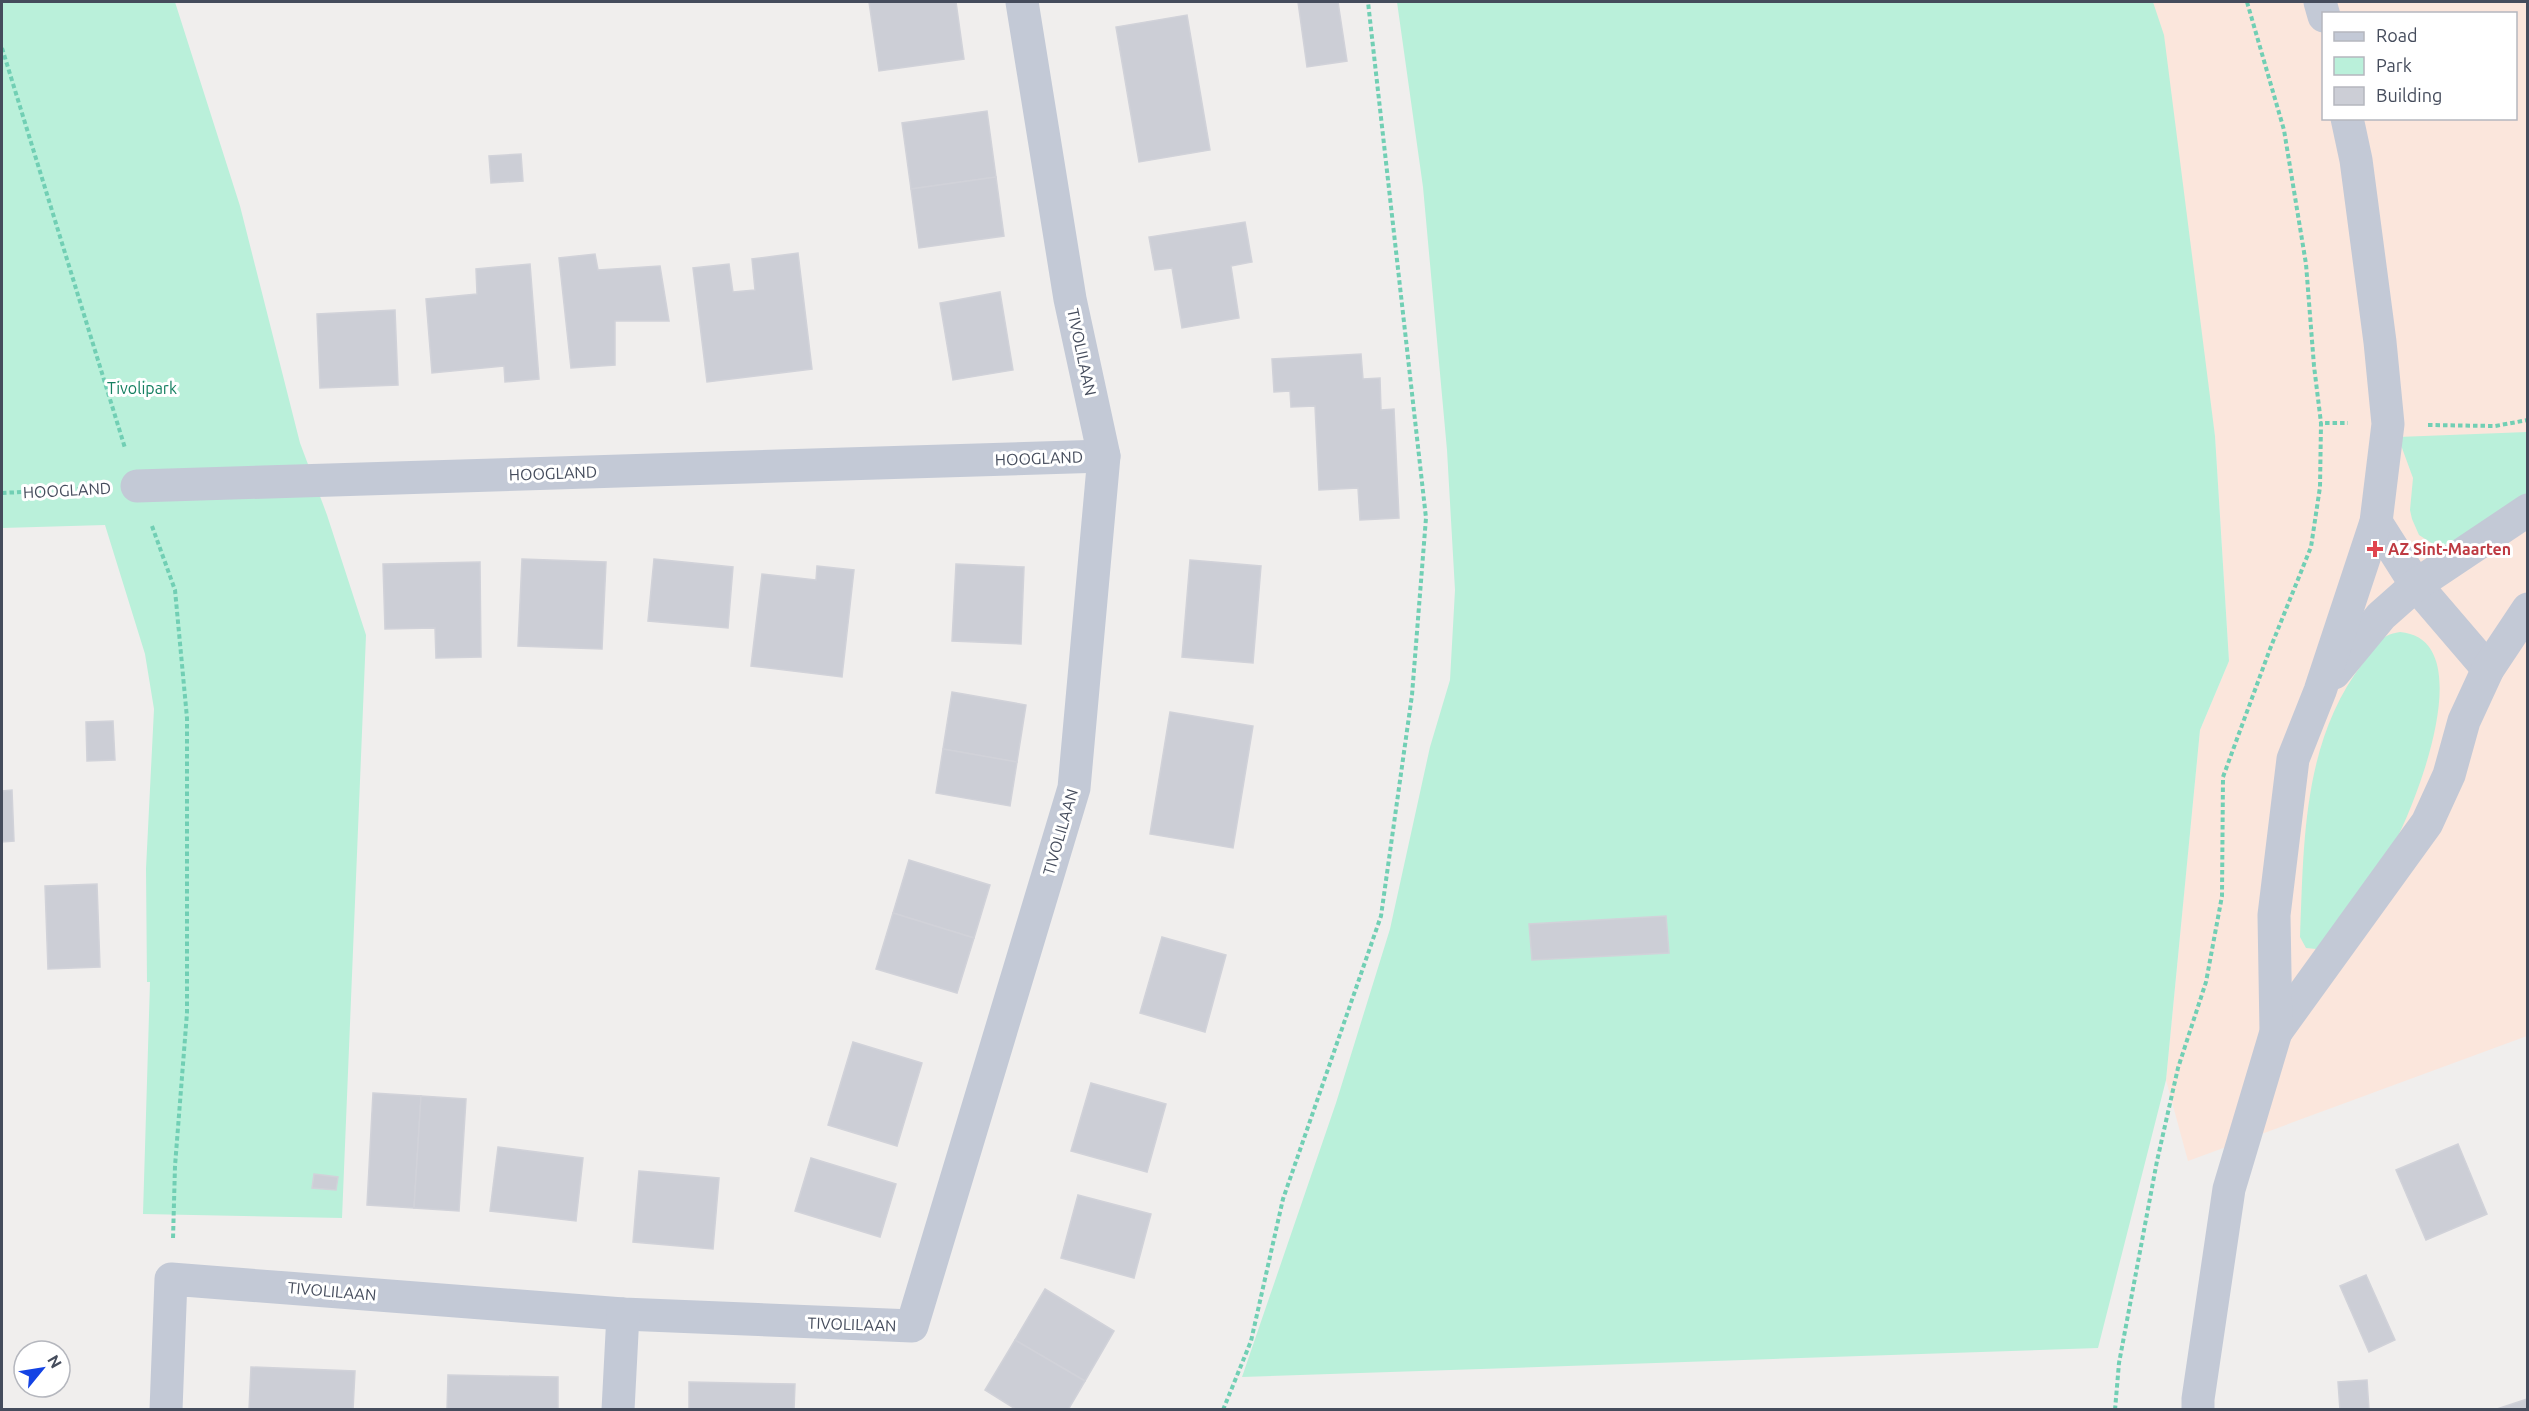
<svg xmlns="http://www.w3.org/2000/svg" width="2529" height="1411" viewBox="0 0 2529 1411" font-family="Ubuntu,sans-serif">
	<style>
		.medical { fill: #fbe6dc; fill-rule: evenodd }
		.green { fill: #baf0da }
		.building { fill: #ccced6; stroke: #d1d2d9; stroke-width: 1.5 }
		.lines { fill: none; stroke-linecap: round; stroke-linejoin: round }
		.path { stroke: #71cfb4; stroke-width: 4; stroke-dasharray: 4.5 3; stroke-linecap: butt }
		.minor { stroke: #c3c9d6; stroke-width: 33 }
		.health-dot { fill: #e0444e; stroke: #fff; stroke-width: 2 }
		.labels { text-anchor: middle; stroke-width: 6; stroke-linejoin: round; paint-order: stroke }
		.street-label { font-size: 16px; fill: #454c5c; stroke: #fff }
		.park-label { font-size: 16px; fill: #147f60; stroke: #fff }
		.health-label { font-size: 16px; font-weight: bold; fill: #be3a42; stroke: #fff; text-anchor: start }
	</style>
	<rect width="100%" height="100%" fill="#f0eeed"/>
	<!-- medical -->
	<path class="medical" d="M2153,2h375l-1,1034 -339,125 -22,-81 34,-350 29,-69 -14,-225zM2324,14h192v104h-192z"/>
	<!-- green -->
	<g class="green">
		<polygon points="2,2 175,2 240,206 300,443 327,515 366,635 342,1218 143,1214 150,982 147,982 146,869 154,709 145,654 105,525 2,528"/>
		<polygon points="1397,2 2153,2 2164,35 2215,436 2229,661 2200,730 2166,1080 2098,1348 1242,1377 1336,1103 1390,929 1430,747 1450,680 1455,590 1447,450 1423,187"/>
		<polygon points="2527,432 2527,495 2457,543 2442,545 2433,544 2419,535 2412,519 2410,510 2413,478 2398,437"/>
		<path d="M2400,632c82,7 15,174 -7,214 -7,11 -16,22 -24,33 -17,22 -33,44 -49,66l-4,4 -10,-1 -6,-11c4,-94 2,-195 63,-274 12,-16 16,-28 37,-31z"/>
	</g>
	<!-- building -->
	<g class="building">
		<polygon points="869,2 956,2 964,59 879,71"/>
		<polygon points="1298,2 1338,2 1347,61 1307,67"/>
		<polygon points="1187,15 1210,150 1139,162 1116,27"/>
		<polygon points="987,111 996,177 911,189 902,123"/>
		<polygon points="521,154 523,181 491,183 489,156"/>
		<polygon points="996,177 1004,236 919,248 911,189"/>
		<polygon points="1245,222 1252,262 1231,266 1239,318 1182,328 1172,268 1155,270 1149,237"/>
		<polygon points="798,253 812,369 707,382 693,268 729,264 733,292 755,290 752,259"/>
		<polygon points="595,254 598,270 660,266 669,321 615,321 615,365 571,368 559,258"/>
		<polygon points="530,264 539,379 505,382 504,366 432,373 426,299 477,294 476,269"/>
		<polygon points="1000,292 1013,370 953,380 940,303"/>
		<polygon points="395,310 398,385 320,388 317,314"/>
		<polygon points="1361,354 1363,379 1380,378 1381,410 1394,409 1399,518 1360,520 1358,488 1319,490 1315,406 1291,407 1290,391 1274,392 1272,359"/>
		<polygon points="522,559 606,562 602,649 518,646"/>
		<polygon points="654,559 733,567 728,628 648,621"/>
		<polygon points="1190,560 1261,566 1253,663 1182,657"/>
		<polygon points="480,562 481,657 436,658 435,628 385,629 383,564"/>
		<polygon points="956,564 1024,567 1021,644 952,641"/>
		<polygon points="817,566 854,570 842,677 751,666 762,574 816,580"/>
		<polygon points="952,692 1026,705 1017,762 943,749"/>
		<polygon points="1170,712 1253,726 1233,848 1150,834"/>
		<polygon points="113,721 115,760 87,761 86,722"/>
		<polygon points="943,749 1017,762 1010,806 936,793"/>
		<polygon points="12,790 14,841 2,842 2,791"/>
		<polygon points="909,860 990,885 974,938 893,913"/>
		<polygon points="97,884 100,967 48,969 45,886"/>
		<polygon points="893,913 974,938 957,993 876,969"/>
		<polygon points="1666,916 1669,953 1532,960 1529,924"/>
		<polygon points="1162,937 1226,955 1205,1032 1140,1013"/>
		<polygon points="853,1042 922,1063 897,1146 828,1125"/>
		<polygon points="1091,1083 1166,1104 1147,1172 1071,1151"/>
		<polygon points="373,1093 421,1096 414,1208 367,1205"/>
		<polygon points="421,1096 466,1099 459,1211 414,1208"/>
		<polygon points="2458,1144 2487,1214 2426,1240 2396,1170"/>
		<polygon points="498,1147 583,1158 576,1221 490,1211"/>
		<polygon points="811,1158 896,1184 880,1237 795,1211"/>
		<polygon points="639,1171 719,1178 713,1249 633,1242"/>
		<polygon points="314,1174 338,1177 336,1190 312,1188"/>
		<polygon points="1078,1195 1151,1214 1134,1278 1061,1258"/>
		<polygon points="2366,1275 2395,1340 2369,1352 2340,1286"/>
		<polygon points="1045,1289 1114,1331 1085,1381 1015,1340"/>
		<polygon points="1015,1340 1085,1381 1068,1410 1017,1410 985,1390"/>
		<polygon points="251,1367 355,1371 353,1410 249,1410"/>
		<polygon points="448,1375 558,1377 558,1410 447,1410"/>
		<polygon points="2367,1380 2369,1410 2340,1410 2338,1382"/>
		<polygon points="689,1382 795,1384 794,1410 689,1410"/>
		<polygon points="2527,1399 2528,1410 2494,1410"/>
	</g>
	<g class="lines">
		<!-- path -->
		<g class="path">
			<polyline points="2247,2 2284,130 2306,264 2314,366 2321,423"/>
			<polyline points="2,48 125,448"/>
			<polyline points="2428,425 2495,426 2528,420"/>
			<polyline points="2,493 100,488"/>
			<polyline points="152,526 175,590 187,718 187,1013 175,1166 173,1239"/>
			<polyline points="1223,1410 1251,1341 1283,1199 1381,916 1412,695 1426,518 1368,2"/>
			<polyline points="2115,1410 2119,1363 2157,1161 2178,1068 2206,982 2222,896 2223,777 2270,649 2311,547 2320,487 2321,423 2348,423"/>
		</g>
		<!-- minor -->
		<g class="minor">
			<polyline points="2320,2 2324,16"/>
			<polyline points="137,486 1104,456"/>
			<polyline points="2376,522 2416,585 2488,669"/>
			<polyline points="2334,673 2381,616 2416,585 2528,510"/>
			<polyline points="2276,1032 2427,823 2449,775 2464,721 2488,669 2528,609"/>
			<polyline points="166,1410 171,1279 623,1314 912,1326 1074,788 1104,456 1070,299 1022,2"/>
			<polyline points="618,1410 623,1314"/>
			<polyline points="2198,1410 2198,1399 2229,1189 2276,1032 2274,915 2293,759 2320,691 2376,522 2388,424 2380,342 2356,160 2347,118"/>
		</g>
	</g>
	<!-- markers -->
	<path class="health-dot" d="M2372 540h6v6h6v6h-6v6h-6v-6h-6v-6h6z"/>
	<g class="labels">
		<!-- street labels -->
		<g class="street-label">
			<text transform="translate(1082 352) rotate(78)" y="6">TIVOLILAAN</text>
			<text transform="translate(1039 458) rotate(-2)" y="6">HOOGLAND</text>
			<text transform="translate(553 473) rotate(-2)" y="6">HOOGLAND</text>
			<text transform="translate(67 490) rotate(-3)" y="6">HOOGLAND</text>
			<text transform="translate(1060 832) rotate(-74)" y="6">TIVOLILAAN</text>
			<text transform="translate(332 1291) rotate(5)" y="6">TIVOLILAAN</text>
			<text transform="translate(852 1324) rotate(2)" y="6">TIVOLILAAN</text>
		</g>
		<!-- park labels -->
		<g class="park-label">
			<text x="142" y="394">Tivolipark</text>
		</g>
		<!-- health labels -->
		<g class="health-label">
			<text x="2388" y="555">AZ Sint-Maarten</text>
		</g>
	</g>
	<!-- border -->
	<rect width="2529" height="1411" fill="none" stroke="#454c5c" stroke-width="6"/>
	<!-- legend -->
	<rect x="2322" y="12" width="195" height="108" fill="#ffffff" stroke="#b5b7be" stroke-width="1.5"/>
	<rect x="2334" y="32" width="30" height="9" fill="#c3c9d6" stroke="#b5b7be" stroke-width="1.5"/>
	<text x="2376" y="42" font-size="18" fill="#454c5c">Road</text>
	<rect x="2334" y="57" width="30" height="18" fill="#baf0da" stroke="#b5b7be" stroke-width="1.5"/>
	<text x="2376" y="72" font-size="18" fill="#454c5c">Park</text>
	<rect x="2334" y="87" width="30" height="18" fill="#ccced6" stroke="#b5b7be" stroke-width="1.5"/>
	<text x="2376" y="102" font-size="18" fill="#454c5c">Building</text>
	<!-- north arrow -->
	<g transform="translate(42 1369) rotate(60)"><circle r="28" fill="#ffffff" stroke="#b5b7be" stroke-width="1.5"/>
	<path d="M0-4.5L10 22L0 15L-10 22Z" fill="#1443e4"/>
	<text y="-9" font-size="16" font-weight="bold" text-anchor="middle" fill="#454c5c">N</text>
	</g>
</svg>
